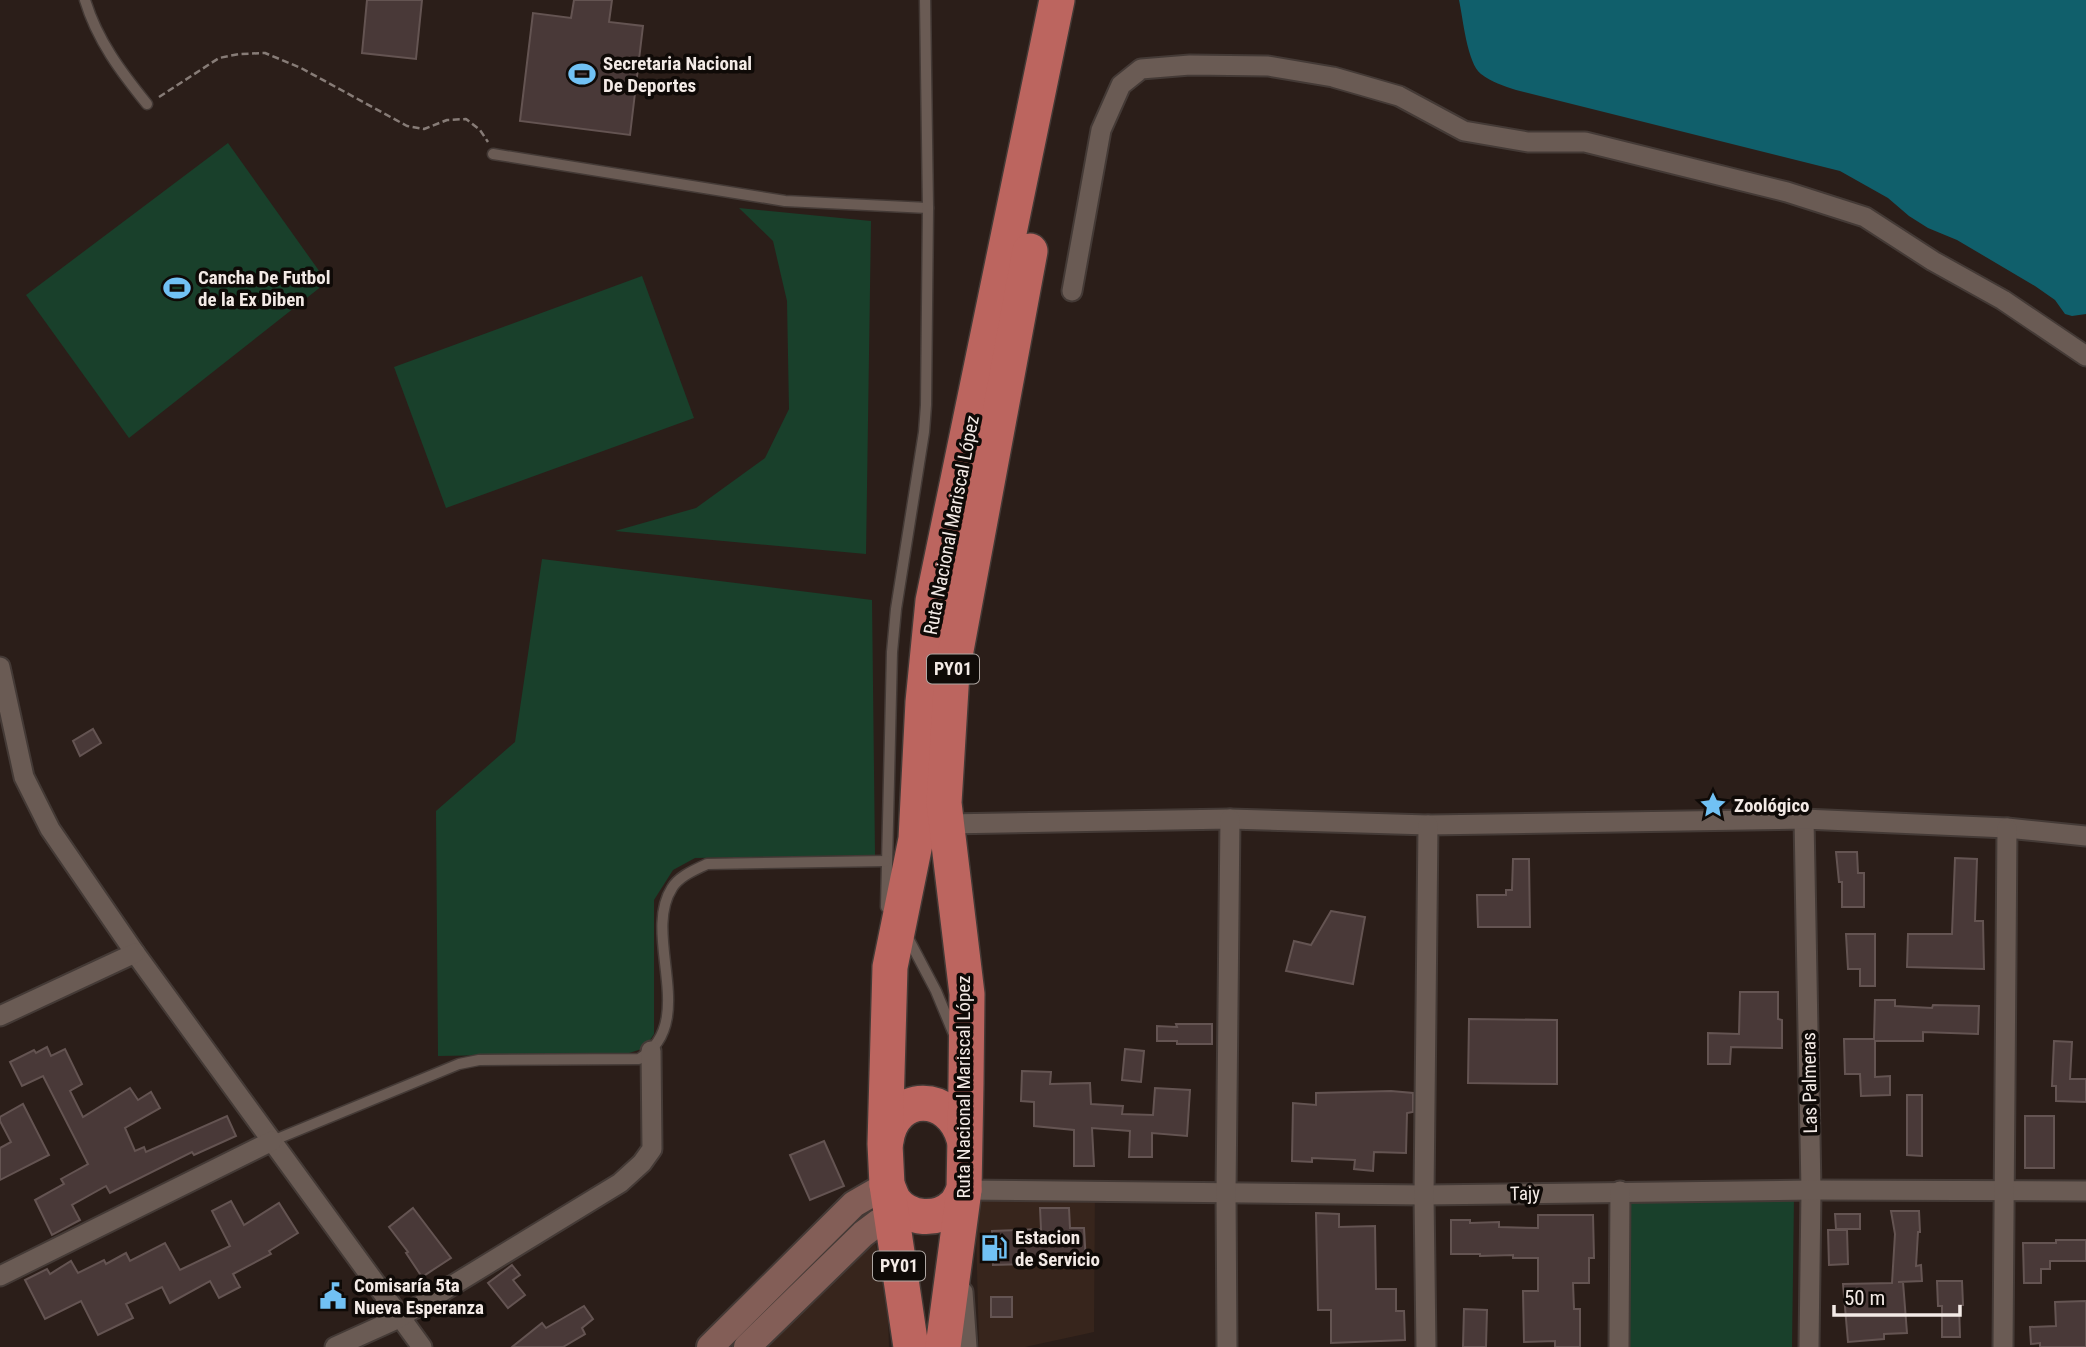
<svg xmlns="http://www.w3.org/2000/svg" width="2086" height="1347" viewBox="0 0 2086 1347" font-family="'Roboto Condensed',sans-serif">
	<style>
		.built { fill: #37251c }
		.green { fill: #19402b }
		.water { fill: #105f6b }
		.building { fill: #493938; stroke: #645452; stroke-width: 2 }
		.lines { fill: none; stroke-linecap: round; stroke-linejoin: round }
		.lane-casing { stroke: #443a36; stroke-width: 13 }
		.street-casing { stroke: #443a36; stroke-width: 23 }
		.secondary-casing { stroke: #443a36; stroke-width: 30 }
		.highway-casing { stroke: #443a36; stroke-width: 38 }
		.path { stroke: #877c77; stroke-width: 2.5; stroke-dasharray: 7 3.5; stroke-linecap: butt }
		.lane { stroke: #6a5b54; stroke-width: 10 }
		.street { stroke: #6a5b54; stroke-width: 19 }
		.secondary { stroke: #835e57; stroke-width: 26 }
		.highway { stroke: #bc655f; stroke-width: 35 }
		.labels { text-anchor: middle; stroke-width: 7; stroke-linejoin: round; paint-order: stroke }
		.shield { fill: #0f0a07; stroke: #afa7a3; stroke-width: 2 }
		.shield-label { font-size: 18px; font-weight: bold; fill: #f3eae6 }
		.poi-label { font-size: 19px; font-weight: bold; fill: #f3eae6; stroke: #0f0a07; text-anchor: start }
		.street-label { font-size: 19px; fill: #f3eae6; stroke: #0f0a07 }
	</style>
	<rect width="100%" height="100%" fill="#2b1e19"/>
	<!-- built -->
	<g class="built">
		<polygon points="1095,1185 1094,1332 1025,1347 979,1347 975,1192"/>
		<polygon points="869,1221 887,1286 889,1347 747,1347"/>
	</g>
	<!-- green -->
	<g class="green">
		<polygon points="228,143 327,282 129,438 26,295"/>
		<polygon points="739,208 871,221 866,554 615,531 696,508 765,458 789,409 787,301 773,241"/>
		<polygon points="642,276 694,418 446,508 394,367"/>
		<polygon points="542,559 872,600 875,855 695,858 673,870 654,900 654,1034 645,1048 629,1053 438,1056 436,811 515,742"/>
		<polygon points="1626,1195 1794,1196 1792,1347 1627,1347"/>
	</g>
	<!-- water -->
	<path class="water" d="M1459,0h627v314l-14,2 -7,-2 -10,-14 -20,-14 -78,-46 -29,-12 -19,-12 -21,-18 -48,-27 -324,-81c-12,-4 -25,-8 -35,-16 -14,-11 -18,-56 -22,-74z"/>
	<!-- building -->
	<g class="building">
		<polygon points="367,0 422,0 416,59 362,53"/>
		<polygon points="574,0 612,0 609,22 643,26 630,135 520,121 533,13 571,18"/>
		<polygon points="93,729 101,743 80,756 73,741"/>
		<polygon points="1836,852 1857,852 1858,873 1864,873 1864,907 1842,907 1842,882 1839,882"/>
		<polygon points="1955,858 1977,859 1975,921 1983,921 1984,969 1907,967 1908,934 1952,934"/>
		<polygon points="1513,859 1529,859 1530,927 1478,927 1477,895 1506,895 1506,890 1512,890"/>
		<polygon points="1331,911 1365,917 1353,984 1286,971 1294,941 1311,945"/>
		<polygon points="1846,934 1875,934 1875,986 1860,986 1860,969 1848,969"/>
		<polygon points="1740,992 1778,992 1778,1019 1782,1020 1782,1048 1731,1047 1730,1064 1708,1064 1708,1033 1739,1034"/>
		<polygon points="1875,1000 1895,1000 1895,1006 1932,1008 1933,1005 1979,1006 1978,1034 1923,1032 1923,1041 1875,1041 1875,1077 1890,1076 1890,1095 1861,1096 1860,1074 1845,1074 1844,1039 1874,1039"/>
		<polygon points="1469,1019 1557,1020 1557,1084 1468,1083"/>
		<polygon points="1176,1024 1212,1024 1212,1044 1177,1044 1177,1041 1157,1041 1157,1026 1177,1027"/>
		<polygon points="2054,1041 2072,1042 2070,1079 2086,1079 2086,1102 2056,1101 2056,1086 2052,1086"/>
		<polygon points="47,1047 51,1056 65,1049 82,1084 70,1091 83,1117 130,1088 138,1100 151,1092 160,1108 125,1128 135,1151 144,1147 146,1152 227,1116 236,1136 194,1155 192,1152 110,1193 106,1186 72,1205 80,1220 52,1235 35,1200 64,1184 61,1179 88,1164 43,1076 22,1086 10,1062 34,1050 36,1053"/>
		<polygon points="1125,1049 1144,1051 1141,1082 1122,1080"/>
		<polygon points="1022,1071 1051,1072 1050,1084 1090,1083 1091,1104 1123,1106 1122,1114 1153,1115 1155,1088 1190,1090 1187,1136 1152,1133 1152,1157 1129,1157 1130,1131 1092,1128 1094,1166 1074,1166 1074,1130 1034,1126 1034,1102 1021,1101"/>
		<polygon points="1391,1091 1413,1093 1413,1112 1407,1113 1406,1153 1374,1152 1373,1171 1354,1169 1355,1160 1312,1158 1312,1162 1292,1161 1293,1103 1316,1105 1316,1093"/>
		<polygon points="1907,1095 1922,1095 1922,1156 1907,1155"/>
		<polygon points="23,1104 49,1155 0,1180 0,1148 11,1142 0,1121 0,1117"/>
		<rect x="2025" y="1116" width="29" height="52"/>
		<polygon points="824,1141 844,1186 810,1200 790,1155"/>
		<polygon points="231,1201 244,1225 279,1203 298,1233 269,1251 271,1254 233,1274 240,1287 219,1298 210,1281 170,1303 162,1287 126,1304 133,1318 98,1335 81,1301 45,1319 25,1280 47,1269 50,1274 71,1261 78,1273 104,1260 106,1264 126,1253 130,1261 165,1243 180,1270 230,1246 212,1211"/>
		<polygon points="413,1208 451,1258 422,1277 406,1253 408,1252 389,1227"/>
		<polygon points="1040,1208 1069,1208 1070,1228 1084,1228 1086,1262 993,1265 992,1231 1041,1229"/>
		<polygon points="1891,1211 1919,1211 1920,1232 1918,1232 1916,1266 1921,1265 1922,1281 1898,1282 1903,1282 1907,1333 1884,1334 1884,1339 1848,1342 1843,1284 1892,1283 1895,1234"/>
		<polygon points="1316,1213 1339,1214 1339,1227 1375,1226 1376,1289 1396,1289 1396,1311 1404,1311 1405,1340 1331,1343 1331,1310 1318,1310"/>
		<polygon points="1835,1214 1860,1214 1860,1229 1836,1229"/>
		<polygon points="1538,1215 1593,1215 1594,1258 1589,1258 1589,1283 1573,1283 1574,1309 1580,1309 1580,1347 1555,1347 1555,1341 1524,1342 1523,1291 1538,1291 1538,1258 1513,1258 1513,1255 1480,1256 1480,1254 1451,1254 1451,1220 1470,1220 1470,1223 1499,1222 1499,1227 1538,1228"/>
		<polygon points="1828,1230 1847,1230 1848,1264 1829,1265"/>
		<polygon points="2056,1240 2086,1240 2086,1261 2050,1261 2050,1269 2041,1269 2041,1283 2024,1283 2023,1243 2056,1243"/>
		<polygon points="512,1265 520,1275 513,1280 525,1295 508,1308 488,1283"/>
		<polygon points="1937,1281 1962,1281 1963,1305 1959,1305 1960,1337 1942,1337 1942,1306 1938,1306"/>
		<rect x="991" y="1297" width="21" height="20"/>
		<polygon points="2086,1301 2086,1347 2040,1347 2040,1343 2031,1344 2030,1327 2056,1326 2055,1302"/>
		<polygon points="584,1306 593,1319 582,1328 585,1334 563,1347 512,1347 542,1323 546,1328"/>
		<polygon points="1464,1309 1487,1310 1486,1347 1463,1347"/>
	</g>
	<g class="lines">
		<defs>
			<g id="lane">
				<path d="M85,0c12,40 36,72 62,104"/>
				<polyline points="493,154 785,201 928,208"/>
				<polyline points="886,907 892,652 896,609 924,432 926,405 928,208 925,0"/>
				<polyline points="907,936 936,991 953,1032"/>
				<path d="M272,1141l187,-77 20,-4 160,-1c61,-36 2,-123 33,-171 7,-12 23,-18 35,-24l179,-3"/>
			</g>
			<g id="street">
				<polyline points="1072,291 1101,130 1121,85 1141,69 1190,65 1268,66 1333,77 1399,96 1464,131 1528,142 1585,142 1787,192 1865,217 1933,261 2003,300 2086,356"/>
				<polyline points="0,667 24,777 50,829 135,953 422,1347"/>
				<polyline points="1804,819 1811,1190 1809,1347"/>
				<polyline points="946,824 1230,819 1428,825 1804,819 2007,828 2086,836"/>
				<polyline points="0,1016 135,953"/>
				<polyline points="964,1190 1424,1195 1811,1190 2086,1191"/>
				<polyline points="0,1276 272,1141"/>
				<polyline points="963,1292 967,1347"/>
				<polyline points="335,1347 399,1318 620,1183 642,1163 652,1149 651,1051"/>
				<polyline points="1227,1347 1226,1192 1230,819"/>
				<polyline points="1426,1347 1424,1195 1428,825"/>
				<polyline points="1619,1347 1620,1191"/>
				<polyline points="2003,1347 2007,828"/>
			</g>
			<g id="secondary">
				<polyline points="710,1347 854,1204 887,1185"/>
				<polyline points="747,1347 863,1234 879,1222 908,1216"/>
			</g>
			<g id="highway">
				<path d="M886,1141c7,-50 65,-50 78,-2"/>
				<path d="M887,1185c2,4 4,11 7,16 14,19 44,21 61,4 4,-4 6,-10 9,-15"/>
				<polyline points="911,1347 887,1185 885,1144 890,967 916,839 923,702 933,601 1057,0"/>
				<polyline points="943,1347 964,1190 966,1083 967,994 944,803 952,672 1030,251"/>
			</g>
		</defs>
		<!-- lane casing -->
		<use href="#lane" class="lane-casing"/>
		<!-- street casing -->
		<use href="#street" class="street-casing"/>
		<!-- secondary casing -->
		<use href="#secondary" class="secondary-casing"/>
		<!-- highway casing -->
		<use href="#highway" class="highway-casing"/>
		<!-- path -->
		<polyline class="path" points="159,97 219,58 239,54 265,53 301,68 407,126 424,129 447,120 466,119 480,130 488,142"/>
		<!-- lane -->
		<use href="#lane" class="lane"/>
		<!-- street -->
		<use href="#street" class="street"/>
		<!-- secondary -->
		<use href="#secondary" class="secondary"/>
		<!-- highway -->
		<use href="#highway" class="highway"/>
	</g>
	<!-- icons -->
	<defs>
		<symbol id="stadium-bare" viewBox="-9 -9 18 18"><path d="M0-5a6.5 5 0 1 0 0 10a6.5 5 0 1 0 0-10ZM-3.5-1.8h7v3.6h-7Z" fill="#71c1f4" stroke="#0f0a07" stroke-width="2.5" paint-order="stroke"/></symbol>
		<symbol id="sight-bare" viewBox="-9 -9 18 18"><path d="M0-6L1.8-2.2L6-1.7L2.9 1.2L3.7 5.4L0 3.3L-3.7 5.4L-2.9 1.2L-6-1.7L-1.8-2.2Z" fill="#71c1f4" stroke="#0f0a07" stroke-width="2.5" paint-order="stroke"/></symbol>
		<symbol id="fuel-bare" viewBox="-9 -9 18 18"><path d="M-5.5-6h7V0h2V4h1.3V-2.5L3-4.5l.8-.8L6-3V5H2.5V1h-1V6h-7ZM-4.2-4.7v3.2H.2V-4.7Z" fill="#71c1f4" stroke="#0f0a07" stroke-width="2.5" paint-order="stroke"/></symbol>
		<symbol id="civic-bare" viewBox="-9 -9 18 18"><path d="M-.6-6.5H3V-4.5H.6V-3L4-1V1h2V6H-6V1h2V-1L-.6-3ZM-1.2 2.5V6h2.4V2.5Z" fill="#71c1f4" stroke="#0f0a07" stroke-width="2.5" paint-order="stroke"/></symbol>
	</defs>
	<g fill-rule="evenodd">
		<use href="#stadium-bare" x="563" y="55" width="38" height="38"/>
		<use href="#stadium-bare" x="158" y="269" width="38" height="38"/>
		<use href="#sight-bare" x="1694" y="786" width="38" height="38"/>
		<use href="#fuel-bare" x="975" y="1229" width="38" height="38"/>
		<use href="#civic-bare" x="314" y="1277" width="38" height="38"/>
	</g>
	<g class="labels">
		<!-- shield labels -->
		<g class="shield">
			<rect x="927" y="654.5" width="52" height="29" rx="5"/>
			<rect x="873" y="1251.5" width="52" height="29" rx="5"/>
		</g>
		<g class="shield-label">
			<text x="953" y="675">PY01</text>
			<text x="899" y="1272">PY01</text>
		</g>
		<!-- poi labels -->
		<g class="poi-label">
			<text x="603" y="70">Secretaria Nacional<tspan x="603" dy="22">De Deportes</tspan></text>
			<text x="198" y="284">Cancha De Futbol<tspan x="198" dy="22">de la Ex Diben</tspan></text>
			<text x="1734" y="812">Zoológico</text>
			<text x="1015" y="1244">Estacion<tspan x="1015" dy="22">de Servicio</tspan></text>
			<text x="354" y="1292">Comisaría 5ta<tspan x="354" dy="22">Nueva Esperanza</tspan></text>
		</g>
		<!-- street labels -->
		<g class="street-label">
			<text transform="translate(951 525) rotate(-79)" y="7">Ruta Nacional Mariscal López</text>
			<text transform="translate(1809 1083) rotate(-91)" y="7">Las Palmeras</text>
			<text transform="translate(963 1087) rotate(-90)" y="7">Ruta Nacional Mariscal López</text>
			<text transform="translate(1525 1193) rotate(-1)" y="7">Tajy</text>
		</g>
	</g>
	<!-- scale -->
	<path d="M1834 1305v10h126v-10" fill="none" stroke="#f3eae6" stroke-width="3.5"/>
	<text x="1844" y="1305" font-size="21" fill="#f3eae6" stroke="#0f0a07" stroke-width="5" paint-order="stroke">50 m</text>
</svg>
